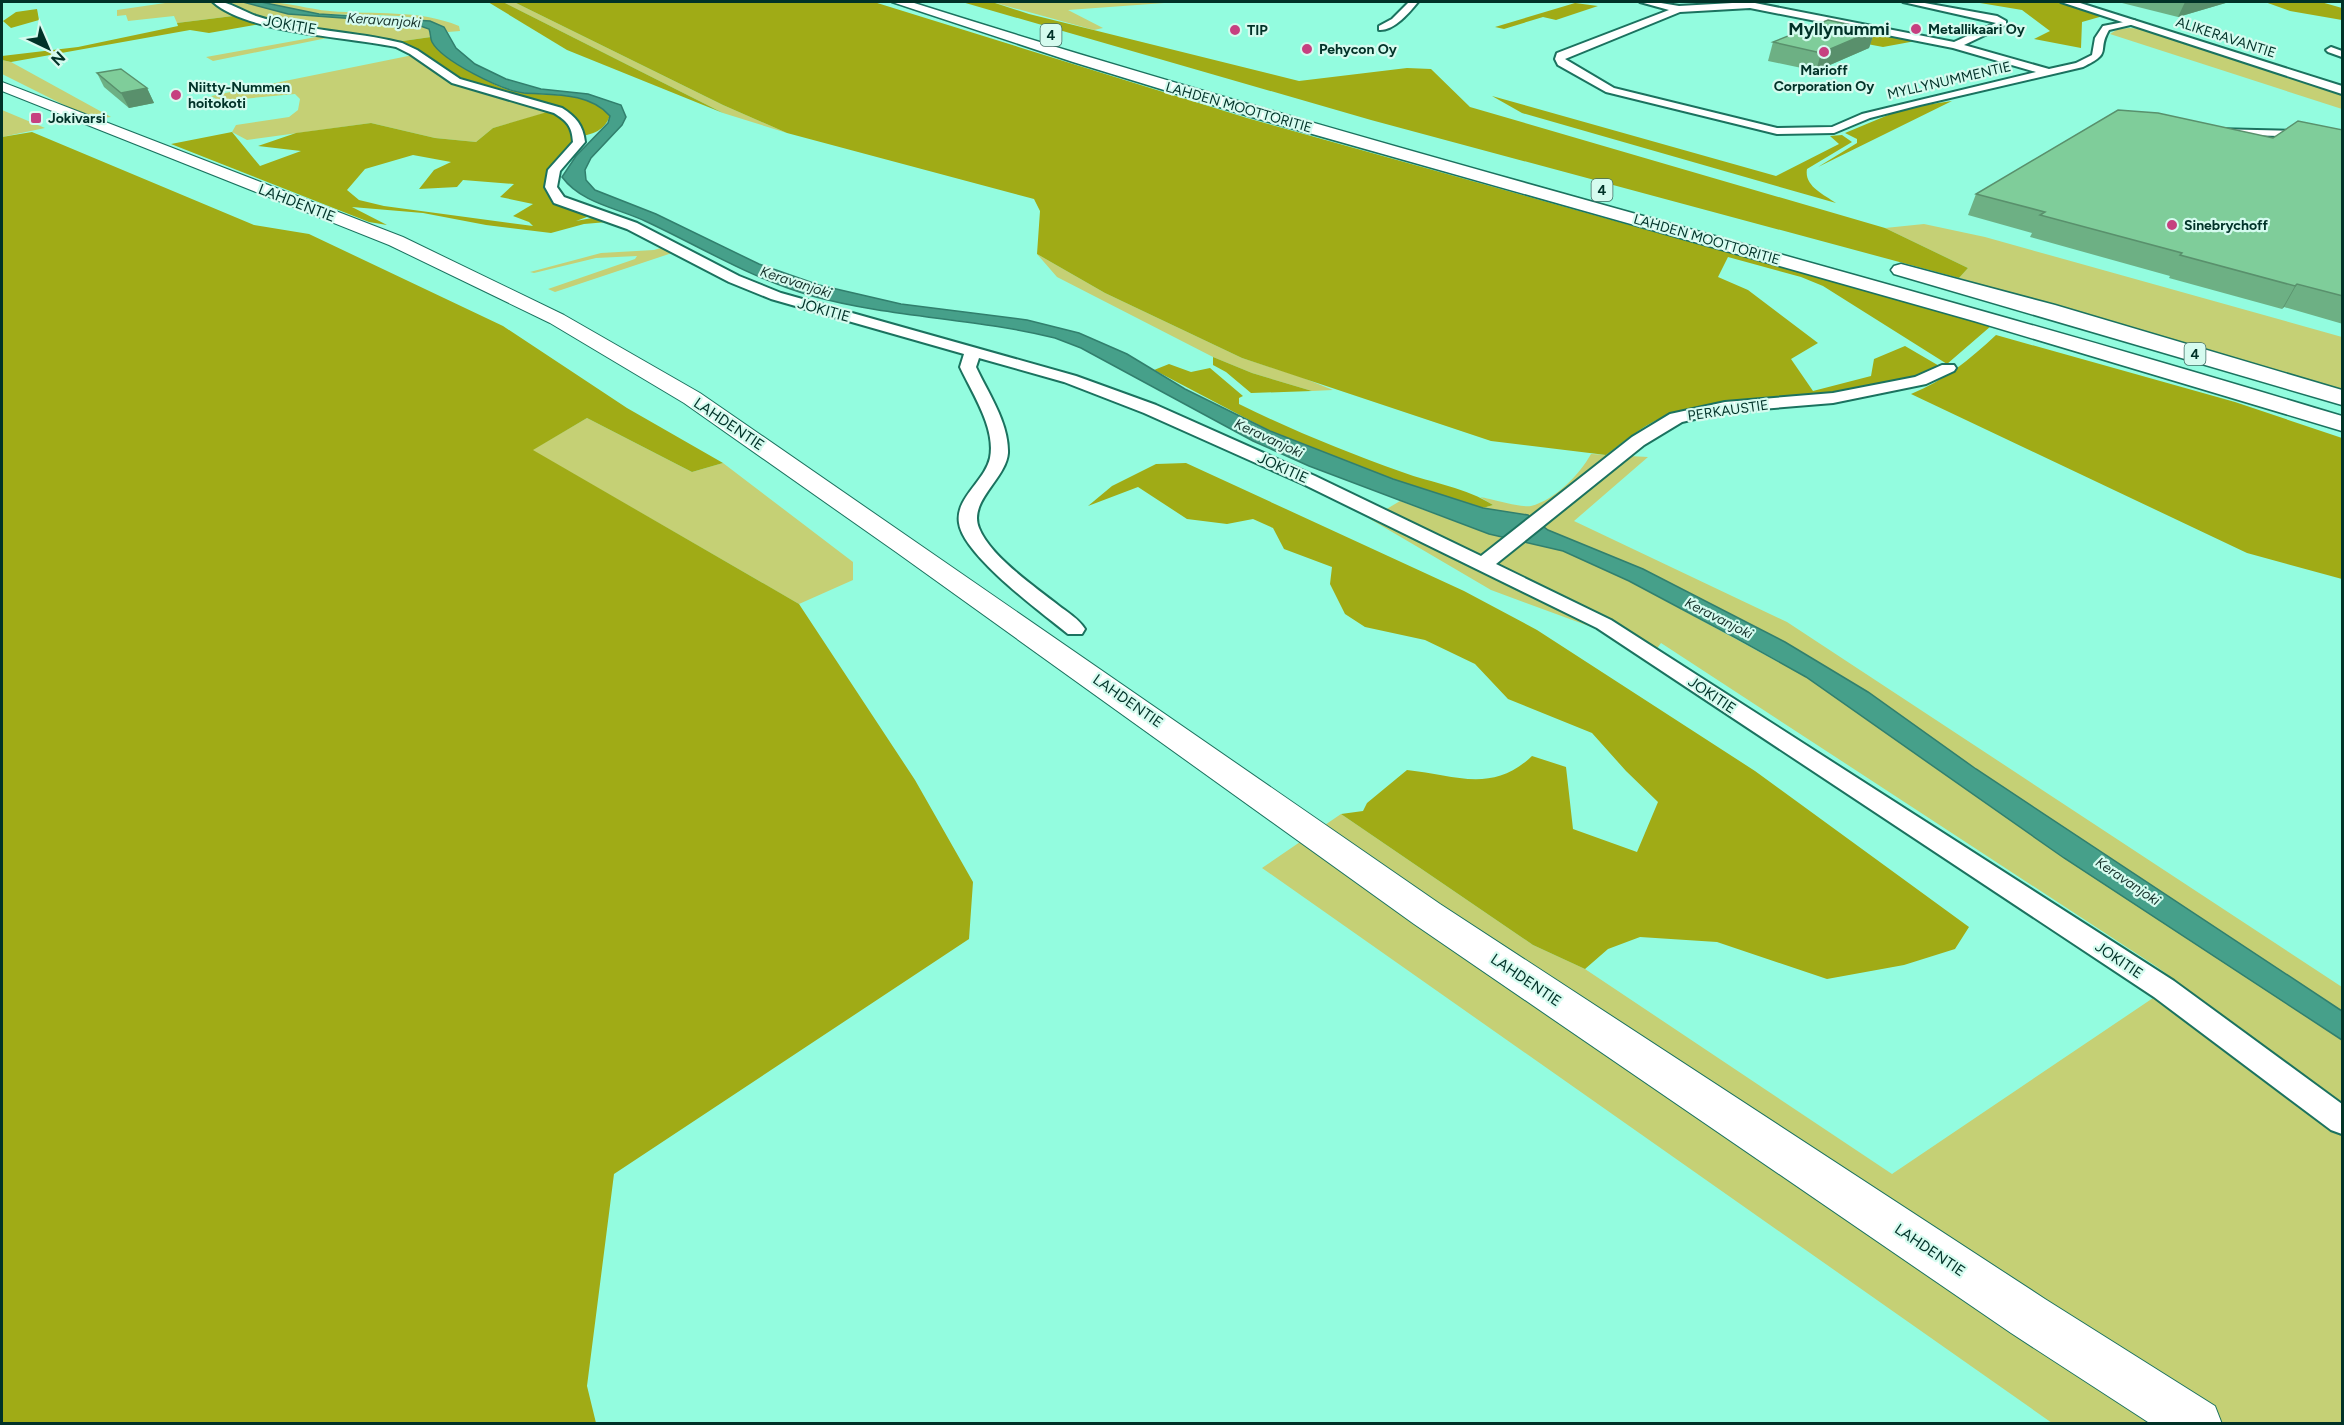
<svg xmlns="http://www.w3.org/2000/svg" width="2344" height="1425" viewBox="0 0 2344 1425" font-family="Figtree,sans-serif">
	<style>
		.green { fill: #c5d075 }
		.forest { fill: #a0ab16; fill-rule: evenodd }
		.water { fill: #46a08a; stroke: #317f6d; stroke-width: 1.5 }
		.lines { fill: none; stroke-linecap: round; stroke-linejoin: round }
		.minor-casing { stroke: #1b725f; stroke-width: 4 }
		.tertiary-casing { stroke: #1b725f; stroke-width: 4 }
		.secondary-casing { stroke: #1b725f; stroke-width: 2 }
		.motorway-casing { stroke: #1b725f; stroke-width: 3 }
		.minor { fill: #fff; fill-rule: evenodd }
		.tertiary { fill: #fff; fill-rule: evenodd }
		.secondary { fill: #fff; fill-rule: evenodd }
		.motorway { fill: #fff; fill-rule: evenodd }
		.wall { fill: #6db084 }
		.shaded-wall { fill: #59906c }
		.building { fill: #7fcd9a; stroke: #59906c; stroke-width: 1.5 }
		.poi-dot { fill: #c64080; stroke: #d5fbef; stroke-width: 2 }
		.labels { text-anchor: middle; stroke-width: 4.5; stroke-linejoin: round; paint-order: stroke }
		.far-water-label { font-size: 14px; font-style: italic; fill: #16322b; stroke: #d5fbef }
		.far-poi-label { font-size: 14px; font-weight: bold; fill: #013228; stroke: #d5fbef; text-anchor: start }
		.shield { fill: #d5fbef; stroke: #416e64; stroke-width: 1.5 }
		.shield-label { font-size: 14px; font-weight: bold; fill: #013228 }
		.far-street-label { font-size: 14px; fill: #013228; stroke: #d5fbef }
		.street-label { font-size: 15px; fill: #013228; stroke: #d5fbef }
		.far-district-label { font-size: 18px; font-weight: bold; fill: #013228; stroke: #d5fbef }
	</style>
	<rect width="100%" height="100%" fill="#93fcdf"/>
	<!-- green -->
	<g class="green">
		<polygon points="172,2 243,2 288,14 412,23 429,29 431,37 389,43 347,34 213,61 206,57 327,35 260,24 233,16 177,23 174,16 128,21 126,15 117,16 117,10"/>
		<path d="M261,2c24,-1 46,7 69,9 43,4 89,-2 129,15l1,5 -12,1c-17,-23 -99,-15 -127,-18 -20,-2 -40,-7 -60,-12z"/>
		<polygon points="503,2 514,2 723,105 787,133 723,113"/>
		<polygon points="992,2 1178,2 1068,10 1103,28 1094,30"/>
		<polygon points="2129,28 2147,29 2342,90 2342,109 2110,34 2118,29"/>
		<polygon points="418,54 556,110 493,128 476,142 435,138 371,123 247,140 232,132 236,125 289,117 298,110 300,99 295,94 220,101 211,96"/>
		<polygon points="2,60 11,62 111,117 92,119 2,74"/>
		<polygon points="2,110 45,128 2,137"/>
		<polygon points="1924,224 1985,237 2342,337 2342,390 1959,278 1968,268 1885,228"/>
		<polygon points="671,245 681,250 555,292 548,289 635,259 637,256 596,258 534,273 530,272 601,253 654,250"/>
		<polygon points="1037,254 1105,293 1242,358 1301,377 1333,390 1312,391 1252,373 1213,357 1057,277"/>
		<polygon points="587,418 692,472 723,463 853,562 853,580 799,604 532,450"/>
		<path d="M1591,454l57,3 -74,64 213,101 555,365v24l-366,-242 -108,-77 -83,-50 -142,-73 -95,-39 -20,-14 -45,-8 10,-3 -13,-8c12,2 41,11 51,9 24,-6 49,-32 60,-52z"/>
		<polygon points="1400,501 1489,534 1563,551 1629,581 1806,677 2064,858 2342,1040 2342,1423 2052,1423 1262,868 1341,814 1533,945 1585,969 1892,1174 2156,996 2216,1041 2229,1020 2157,967 1661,643 1648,661 1597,629 1491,590 1370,519"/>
	</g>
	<!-- forest -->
	<g class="forest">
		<polygon points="488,2 503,2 723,113 567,50"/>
		<path d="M514,2h360l373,116 744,208 -44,38 -124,-78 -22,-9 -73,-20 -10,20 30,13 70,53 -27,16 22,32 58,-15 3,-17 31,-13 36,21c-36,16 -80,25 -120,30 -49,5 -102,1 -149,17 -24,7 -46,26 -66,41l-115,-14 -249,-83 -137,-65 -68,-39 3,-43 -6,-12 -247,-66 -64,-28z"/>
		<polygon points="962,2 992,2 1029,14 1299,81 1407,68 1431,69 1470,107 1885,228 1968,268 1959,278 1371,120"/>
		<polygon points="1974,2 2060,2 2103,16 2082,22 2081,48 2034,39 2050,31 2022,10"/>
		<polygon points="2265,2 2321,2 2342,8 2342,20 2290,11"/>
		<polygon points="1575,3 1598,6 1556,20 1543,17 1504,29 1495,27"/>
		<polygon points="37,9 39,20 11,28 3,21 16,12"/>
		<polygon points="233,16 260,24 209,33 190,30 11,62 2,60 2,56 78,47 178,26 177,23"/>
		<polygon points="1876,31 1921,40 1883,47 1846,40"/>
		<path d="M431,37c2,11 13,15 22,21 17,12 36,26 56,32 33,9 76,-3 101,25 -5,16 -17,19 -32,22l-24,33 5,30 36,14 -19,7 16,-3 15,4 -23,2 -33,9 -65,-8 -63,-12 -71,-6 35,18 -18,-3 -198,-78 61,-12 28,34 41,-15 -43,-5 38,-13 75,-10 64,15 41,4 17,-14 61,-18 -96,-27 -40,-29 -29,-11zM413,155l38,7 -17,8 -15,19 38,-2 6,-7 51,4 -14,13 33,7 -20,12 16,6 4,4 -149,-20 -25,-6 -12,-10 18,-21z"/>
		<path d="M1492,96l284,80 63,-32 -9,-8 12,-1 10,7 -45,27c-3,17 16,25 29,34l-314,-90z"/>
		<polygon points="1952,101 1818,167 1857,143 1857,139 1845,133 1905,108"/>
		<polygon points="32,132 254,225 309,234 503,326 627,408 723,463 692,472 587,418 533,450 799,604 915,780 973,882 969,939 614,1174 587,1386 596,1423 2,1423 2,137"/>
		<path d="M1996,335l239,67 107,36v141l-95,-26 -336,-159c34,-14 58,-34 85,-59z"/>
		<polygon points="1213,357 1252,373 1312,391 1251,393 1226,372 1213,365"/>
		<path d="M1169,364l22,8 19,-4 33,28 -4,2v6c53,26 107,48 163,68 30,11 65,16 91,33l-10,3 -90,-29 -121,-47 -118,-62z"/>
		<path d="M1186,463l278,128 73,39 218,141 214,156 -14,22 -51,16 -77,14 -110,-37 -77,-5 -32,12 -23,20 -52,-24 -192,-131 22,-3 4,-8 40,-33c48,5 85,24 125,-14l34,11 7,62 64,23 21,-50 -32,-31 -34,-38 -84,-34 -33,-35 -50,-24 -60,-13 -20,-13 -15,-30 2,-17 -48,-18 -11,-21 -20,-9 -26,5 -40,-5 -49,-32 -50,19 24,-20 44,-22z"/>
	</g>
	<!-- water -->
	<path class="water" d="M243,2h18l58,12 111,7 14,6 12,21 19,16 31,15 35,10 47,5 33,11 5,12 -4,8 -31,33 -6,12 1,10 9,10 61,24 103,50 60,21 82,19 126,16 52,13 48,21 58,35 85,42 123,48 90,29 45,7 20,15 95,39 142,73 83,50 108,77 366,242v29l-278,-182 -258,-181 -70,-39 -107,-57 -66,-30 -74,-17 -180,-68 -56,-25 -172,-93 -26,-10c-80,-20 -163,-20 -243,-42 -60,-17 -111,-49 -167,-75 -28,-13 -64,-18 -83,-44l14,-21 32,-33 2,-7c-20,-24 -58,-21 -86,-23 -21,-2 -82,-32 -92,-51 -2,-4 -1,-8 -3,-13l-17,-6 -124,-9z"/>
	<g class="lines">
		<defs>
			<g id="minor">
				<path d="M213,2c14,-2 29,9 43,14 47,15 98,15 146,27l15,7 43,29 102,29c14,9 21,17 23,34l-25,29 -3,16 7,10 73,26 102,53 42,17 295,83 80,29 159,71 166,80 151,-119 38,-23 55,-12 108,-9 82,-16 27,-12h12l2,3 -2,3 -28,13 -93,19 -108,9 -43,10 -38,23 -148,119 115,56 563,361 168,123v30l-11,-4 -177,-133 -557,-369 -294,-144 -159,-71 -80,-31 -85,-24 -3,9c12,26 33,56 32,86 -2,26 -40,48 -29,75 11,28 55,58 79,77 9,7 21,14 27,24l-3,5h-14c-26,-21 -105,-79 -109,-111 -4,-25 26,-42 31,-65 6,-30 -18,-65 -30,-91l4,-13 -193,-55 -42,-17 -102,-53 -73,-26 -9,-16 3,-17 25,-28c-1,-16 -6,-21 -19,-29l-102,-30 -42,-29 -14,-7c-47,-10 -149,-14 -183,-45z"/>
				<path d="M1409,2h9c-9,11 -24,29 -39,28v-4l13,-7z"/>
				<path d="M1640,2h15l24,4 71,-4 204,40 42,-19 -93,-21h16l78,14 9,5v4l-42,20 85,24 27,-6 16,-8 3,-17 8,-12 31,-6 5,3 -30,7c-13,22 5,22 -26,37l-163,38 -50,13 -36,15 -57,1 -171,-42 -48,-27 -3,-6 2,-6 112,-43zM1750,8l203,40 83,24 -174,42 -30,13 -55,1 -163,-40 -49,-29 115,-47z"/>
				<polygon points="2331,47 2342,51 2342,57 2328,52 2326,50"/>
				<polygon points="2215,129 2342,132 2342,138 2211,134 2211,130"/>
			</g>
			<polygon id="tertiary" points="2061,2 2077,2 2342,86 2342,94"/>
			<polygon id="secondary" points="2,82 403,237 564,315 700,393 1440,904 2045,1299 2215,1406 2222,1424 2151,1424 2011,1333 1414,924 896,552 684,403 550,323 389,245 2,91"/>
			<g id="motorway">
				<path d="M892,2h19c474,150 956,270 1431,414v15l-368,-110 -722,-204 -179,-55z"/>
				<polygon points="1901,264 2055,305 2342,390 2342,405 1894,274 1891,270 1894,266"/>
			</g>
		</defs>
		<!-- minor casing -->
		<use href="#minor" class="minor-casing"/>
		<!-- tertiary casing -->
		<use href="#tertiary" class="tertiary-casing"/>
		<!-- secondary casing -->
		<use href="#secondary" class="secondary-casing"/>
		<!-- motorway casing -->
		<use href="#motorway" class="motorway-casing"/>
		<!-- minor -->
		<use href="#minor" class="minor"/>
		<!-- tertiary -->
		<use href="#tertiary" class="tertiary"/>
		<!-- secondary -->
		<use href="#secondary" class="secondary"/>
		<!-- motorway -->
		<use href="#motorway" class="motorway"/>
	</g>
	<!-- wall -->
	<g class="wall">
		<polygon points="2118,2 2229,2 2178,17"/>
		<polygon points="1875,30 1869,48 1816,71 1768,61 1773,42"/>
		<polygon points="97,73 147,88 154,103 129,108 104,87"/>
		<polygon points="2343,130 2343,324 2284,307 2282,309 2169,278 2170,276 2030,237 2032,233 1968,215 1976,194 2273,138"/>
	</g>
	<!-- shaded-wall -->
	<g class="shaded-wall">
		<polygon points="2185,2 2229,2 2178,17"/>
		<polygon points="1875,30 1869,48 1816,71 1821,53"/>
		<polygon points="147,88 154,103 129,108 121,93"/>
		<polygon points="2297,284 2284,307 2282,309 2295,286"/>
	</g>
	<!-- building -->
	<g class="building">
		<polygon points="1828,20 1875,30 1821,53 1773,42"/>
		<polygon points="121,69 147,88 121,93 97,73"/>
		<polygon points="2118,110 2158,113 2273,138 2298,121 2343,130 2343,296 2297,284 2295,286 2180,255 2182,253 2040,215 2045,212 1976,194"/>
	</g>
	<!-- markers -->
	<g class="poi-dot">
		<circle cx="1916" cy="29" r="6"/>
		<circle cx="1235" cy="30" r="6"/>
		<circle cx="1307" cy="49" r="6"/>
		<circle cx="1824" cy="52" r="6"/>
		<circle cx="176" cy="95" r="6"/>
		<rect x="30" y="112" width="12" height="12" rx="3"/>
		<circle cx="2172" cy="225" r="6"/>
	</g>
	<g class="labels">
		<!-- far-water labels -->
		<g class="far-water-label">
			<text transform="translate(384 20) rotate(4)" y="5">Keravanjoki</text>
			<text transform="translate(796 282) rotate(18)" y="5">Keravanjoki</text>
			<text transform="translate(1269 438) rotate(25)" y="5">Keravanjoki</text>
			<text transform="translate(1719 618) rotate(27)" y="5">Keravanjoki</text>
			<text transform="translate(2128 881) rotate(34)" y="5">Keravanjoki</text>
		</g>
		<!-- far-poi labels -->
		<g class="far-poi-label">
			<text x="1928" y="34">Metallikaari Oy</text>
			<text x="1247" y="35">TIP</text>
			<text x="1319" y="54">Pehycon Oy</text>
			<text x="1824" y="75" text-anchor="middle">Marioff<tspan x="1824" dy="16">Corporation Oy</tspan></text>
			<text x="188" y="92">Niitty-Nummen<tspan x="188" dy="16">hoitokoti</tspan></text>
			<text x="48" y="123">Jokivarsi</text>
			<text x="2184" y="230">Sinebrychoff</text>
		</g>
		<!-- shield labels -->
		<g class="shield">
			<rect x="1040.5" y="24" width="21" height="22" rx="4.5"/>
			<rect x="1591.5" y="179" width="21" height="22" rx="4.5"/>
			<rect x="2184.5" y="343" width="21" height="22" rx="4.5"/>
		</g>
		<g class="shield-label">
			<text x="1051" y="40">4</text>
			<text x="1602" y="195">4</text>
			<text x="2195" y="359">4</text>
		</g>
		<!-- far-street labels -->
		<g class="far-street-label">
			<text transform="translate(2226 37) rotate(18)" y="5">ALIKERAVANTIE</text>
			<text transform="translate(1949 80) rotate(-13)" y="5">MYLLYNUMMENTIE</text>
			<text transform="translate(1239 107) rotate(16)" y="5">LAHDEN MOOTTORITIE</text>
			<text transform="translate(1707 239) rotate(16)" y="5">LAHDEN MOOTTORITIE</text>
			<text transform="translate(1728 410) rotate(-8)" y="5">PERKAUSTIE</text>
		</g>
		<!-- street labels -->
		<g class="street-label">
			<text transform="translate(290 25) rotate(10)" y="5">JOKITIE</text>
			<text transform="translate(297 203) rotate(21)" y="5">LAHDENTIE</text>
			<text transform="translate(824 310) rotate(16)" y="5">JOKITIE</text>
			<text transform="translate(729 424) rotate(34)" y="5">LAHDENTIE</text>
			<text transform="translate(1283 468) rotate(24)" y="5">JOKITIE</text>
			<text transform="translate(1712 695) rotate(34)" y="5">JOKITIE</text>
			<text transform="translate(1128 701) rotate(35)" y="5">LAHDENTIE</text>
			<text transform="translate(2119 960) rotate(34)" y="5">JOKITIE</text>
			<text transform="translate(1526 980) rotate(34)" y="5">LAHDENTIE</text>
			<text transform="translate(1930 1250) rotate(34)" y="5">LAHDENTIE</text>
		</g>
		<!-- far-district labels -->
		<g class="far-district-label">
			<text x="1839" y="35">Myllynummi</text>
		</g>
	</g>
	<!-- border -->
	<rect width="2344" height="1425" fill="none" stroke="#013228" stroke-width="6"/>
	<!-- north arrow -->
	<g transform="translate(48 48) rotate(136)" stroke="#d5fbef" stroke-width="4.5" paint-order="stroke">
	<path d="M0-4.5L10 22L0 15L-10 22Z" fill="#013228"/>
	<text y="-9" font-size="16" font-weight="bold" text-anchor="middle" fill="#013228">N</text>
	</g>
</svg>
